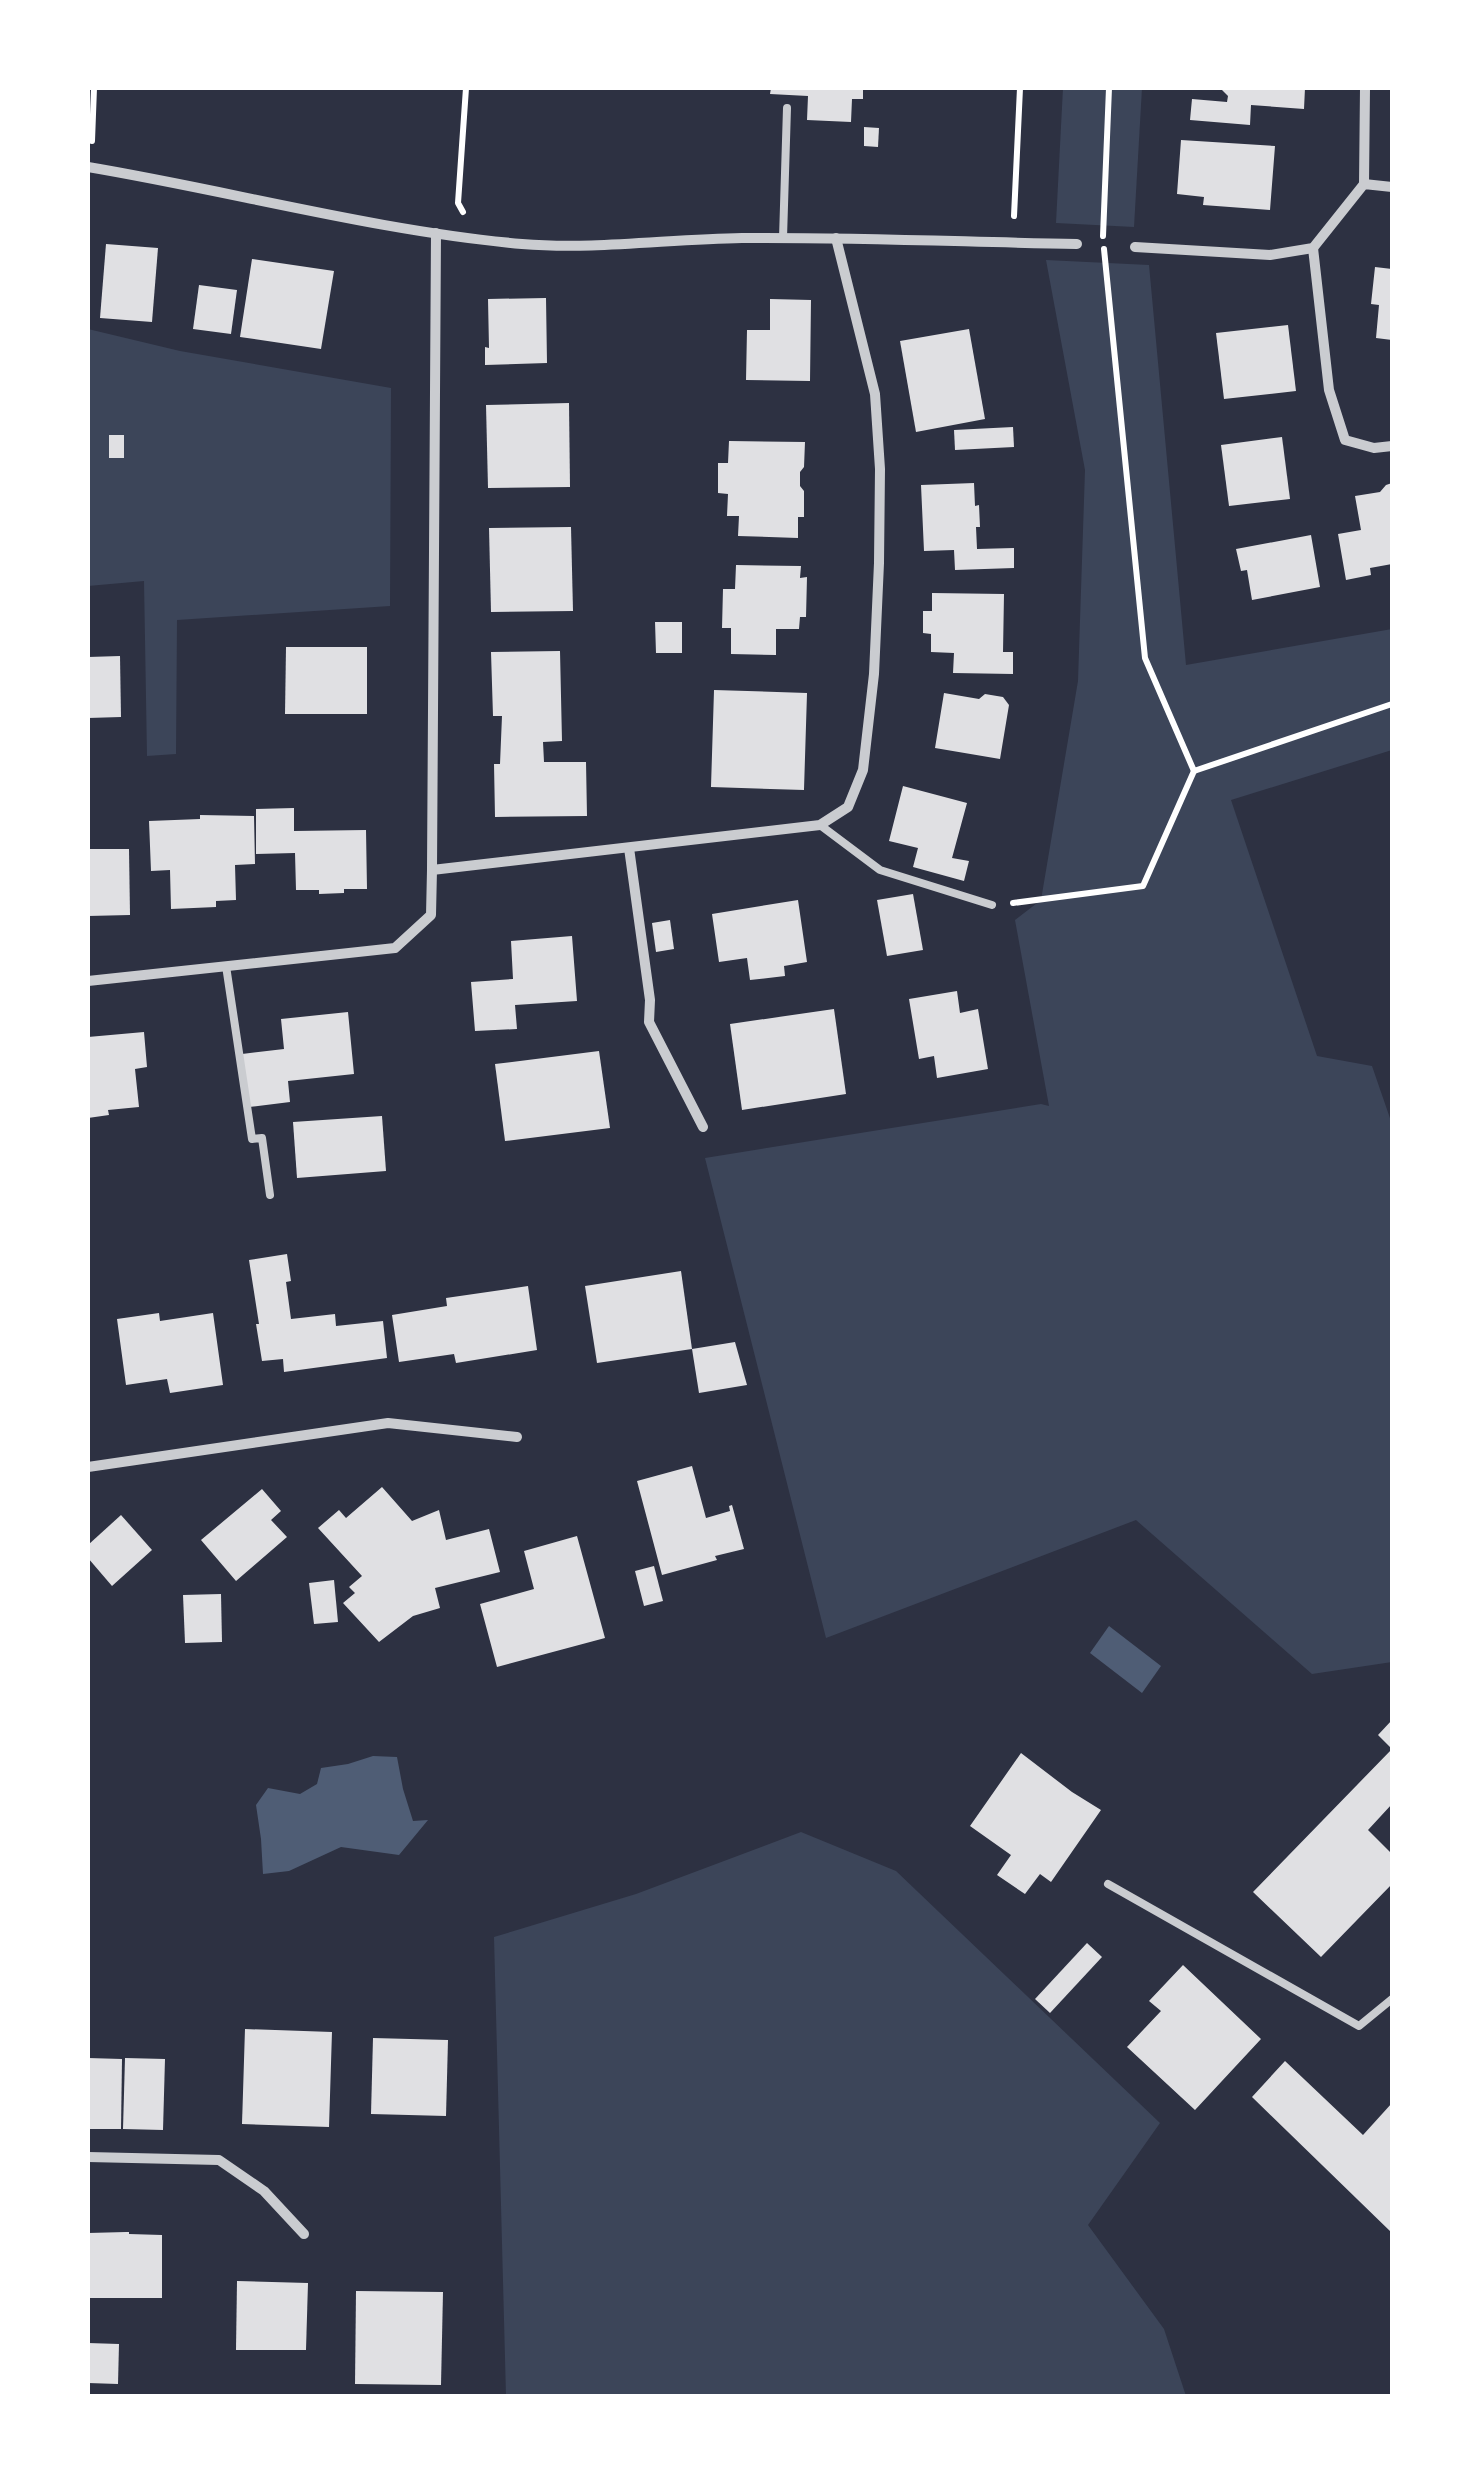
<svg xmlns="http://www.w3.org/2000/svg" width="1480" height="2484" viewBox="0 0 1480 2484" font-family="'Open Sans',sans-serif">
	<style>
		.green { fill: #3c4559 }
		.water { fill: #4f5d75 }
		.building { fill: #e0e0e3 }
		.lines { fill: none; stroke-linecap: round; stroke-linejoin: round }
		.path { stroke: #fff; stroke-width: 6 }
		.service { stroke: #caccd0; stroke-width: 8 }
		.minor { stroke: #caccd0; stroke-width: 10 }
	</style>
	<rect width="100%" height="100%" fill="#2d3142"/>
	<!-- green -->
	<g class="green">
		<polygon points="1063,88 1142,88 1134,227 1056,223"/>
		<polygon points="1046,260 1149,265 1186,665 1392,629 1392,750 1231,800 1317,1056 1372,1066 1392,1124 1392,1662 1312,1674 1136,1520 826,1638 705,1158 1041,1104 1049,1106 1015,920 1041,900 1078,681 1085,470"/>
		<polygon points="88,329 180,351 391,388 390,606 177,620 176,754 147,756 144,581 88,586"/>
		<polygon points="801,1832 896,1871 1160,2123 1088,2225 1164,2329 1186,2396 506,2396 494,1937 636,1894"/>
	</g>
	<!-- water -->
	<g class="water">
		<polygon points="1109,1626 1161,1666 1142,1693 1090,1653"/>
		<polygon points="373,1756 397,1757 403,1789 413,1821 428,1820 399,1855 341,1847 289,1871 263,1874 261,1839 256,1805 268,1788 300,1794 317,1784 321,1768 348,1764"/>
	</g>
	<!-- building -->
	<g class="building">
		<polygon points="771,88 863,88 863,99 852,99 851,122 807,120 808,96 770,94"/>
		<polygon points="1220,88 1305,88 1304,109 1251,105 1250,125 1190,120 1192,99 1227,102 1228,96"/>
		<polygon points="864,127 879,128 878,147 864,146"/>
		<polygon points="1181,140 1275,146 1270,210 1203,205 1204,197 1177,194"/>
		<polygon points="106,244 158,248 152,322 100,318"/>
		<polygon points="252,259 334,271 321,349 240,337"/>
		<polygon points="1375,267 1392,269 1392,340 1376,338 1379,305 1371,304"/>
		<polygon points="199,285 237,290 231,334 193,329"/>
		<polygon points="546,298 547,363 485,365 485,347 489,348 488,299"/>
		<polygon points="770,299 811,300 810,381 746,380 747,330 770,330"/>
		<polygon points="1288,325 1296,391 1224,399 1216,333"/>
		<polygon points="969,329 985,419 916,432 900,341"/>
		<polygon points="569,403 570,487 488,488 486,405"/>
		<polygon points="1013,427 1014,447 955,450 954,430"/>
		<rect x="109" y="435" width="15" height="23"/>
		<polygon points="1282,437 1290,499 1229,506 1221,445"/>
		<polygon points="729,441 805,442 804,467 800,472 800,486 804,491 804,517 798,517 798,538 738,536 739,516 727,516 728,494 718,493 718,463 728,463"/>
		<polygon points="974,483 975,506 979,505 980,527 976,527 977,549 1014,548 1014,568 955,570 954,550 924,551 921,485"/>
		<polygon points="1392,483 1392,564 1370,568 1371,575 1346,580 1338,534 1361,530 1355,496 1380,492 1386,485"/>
		<polygon points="571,527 573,611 491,612 489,528"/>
		<polygon points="1311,535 1320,587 1252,600 1247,570 1241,571 1236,549"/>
		<polygon points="736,565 801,566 800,578 807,577 806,617 800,617 799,629 776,629 776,655 731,654 731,628 722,628 723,589 735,589"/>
		<polygon points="932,593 1004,594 1003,652 1013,652 1013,674 953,673 954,653 931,652 931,634 923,633 923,611 932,611"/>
		<polygon points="655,622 682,622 682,653 656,653"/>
		<polygon points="286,647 367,647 367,714 285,714"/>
		<polygon points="560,651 562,741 543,742 544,762 586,762 587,816 495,817 494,764 500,764 502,716 493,716 491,652"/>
		<polygon points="120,656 121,717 88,718 88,657"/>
		<polygon points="714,690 807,693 804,790 711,787"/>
		<polygon points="944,693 979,699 985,694 1003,697 1009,705 1000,759 935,748"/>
		<polygon points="903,786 967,803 952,858 969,861 964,881 913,867 918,848 889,841"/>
		<polygon points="294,808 294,831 366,830 367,889 344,889 344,893 319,894 319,890 296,890 295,853 256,854 256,809"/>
		<polygon points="200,815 254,816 255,864 235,865 236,900 216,901 216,907 171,909 170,870 151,871 149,821 200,819"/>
		<polygon points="88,849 129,849 130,915 88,916"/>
		<polygon points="913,894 923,950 887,956 877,900"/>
		<polygon points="798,900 807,962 784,966 785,976 750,980 747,958 719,962 712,914"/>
		<polygon points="670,920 674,949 656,952 652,923"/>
		<polygon points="572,936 577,1001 515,1005 517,1029 475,1031 471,982 513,979 511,941"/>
		<polygon points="957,991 960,1013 978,1009 988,1069 937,1078 934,1056 919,1059 909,999"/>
		<polygon points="834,1009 846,1094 742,1110 730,1024"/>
		<polygon points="348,1012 354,1074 288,1081 290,1102 249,1107 242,1054 284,1049 281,1019"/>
		<polygon points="144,1032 147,1067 135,1069 139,1107 108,1110 109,1115 88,1118 88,1037"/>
		<polygon points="599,1051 610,1128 505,1141 495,1064"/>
		<polygon points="382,1116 386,1171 297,1178 293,1122"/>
		<polygon points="287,1254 291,1281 286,1282 291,1319 335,1314 336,1326 383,1321 387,1358 284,1372 283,1359 262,1361 256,1324 259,1324 249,1260"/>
		<polygon points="681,1271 692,1349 597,1363 585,1286"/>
		<polygon points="528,1286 537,1350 456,1363 454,1354 399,1362 392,1315 447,1306 446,1298"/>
		<polygon points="159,1313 160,1321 213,1313 223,1385 170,1393 167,1379 126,1385 117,1319"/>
		<polygon points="735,1342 747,1385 699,1393 692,1349"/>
		<polygon points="692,1466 706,1518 730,1511 729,1506 732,1505 744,1549 715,1556 717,1560 662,1575 637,1481"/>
		<polygon points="382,1487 412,1521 439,1510 446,1540 489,1529 500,1572 435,1588 440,1608 413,1616 379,1642 343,1603 355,1593 349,1587 362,1576 318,1528 339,1510 346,1518"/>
		<polygon points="262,1489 281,1511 271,1520 287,1537 236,1581 201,1540"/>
		<polygon points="121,1515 152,1550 112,1586 88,1558 88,1545"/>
		<polygon points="577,1536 605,1638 497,1667 480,1604 534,1589 524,1551"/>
		<polygon points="654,1566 663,1601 644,1606 635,1571"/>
		<polygon points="334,1580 338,1622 314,1624 309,1583"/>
		<polygon points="221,1594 222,1642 185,1643 183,1595"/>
		<polygon points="1392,1720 1392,1804 1368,1830 1392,1854 1392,1884 1321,1957 1253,1892 1392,1749 1378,1735"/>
		<polygon points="1021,1753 1072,1792 1101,1810 1051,1882 1040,1874 1025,1894 997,1875 1011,1855 970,1826"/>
		<polygon points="1087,1943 1102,1957 1050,2013 1035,1999"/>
		<polygon points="1183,1965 1261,2039 1195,2110 1127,2047 1161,2011 1149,2001"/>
		<polygon points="245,2029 332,2032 329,2127 242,2124"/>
		<polygon points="373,2038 448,2040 446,2116 371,2114"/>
		<polygon points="88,2058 122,2059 121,2129 88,2129"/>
		<polygon points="125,2058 165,2059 163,2130 123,2129"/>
		<polygon points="1285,2061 1363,2135 1392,2103 1392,2233 1252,2097"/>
		<polygon points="126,2232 129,2232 129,2234 162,2235 162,2298 88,2298 88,2233"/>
		<polygon points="237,2281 308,2283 306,2350 236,2350"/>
		<polygon points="356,2291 443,2292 441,2385 355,2384"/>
		<polygon points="88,2343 119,2344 118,2384 88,2383"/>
	</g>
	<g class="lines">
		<!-- path -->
		<g class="path">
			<polyline points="92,141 94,88"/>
			<polyline points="463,212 458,203 466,88"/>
			<polyline points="1014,216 1020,88"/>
			<polyline points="1103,236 1109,88"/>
			<polyline points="1104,249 1145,658 1194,771 1392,704"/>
			<polyline points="1013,903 1143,886 1194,771"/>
		</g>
		<!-- service -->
		<g class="service">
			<polyline points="783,238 787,108"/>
			<polyline points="820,825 880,870 992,905"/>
			<polyline points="226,966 252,1139 262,1138 270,1195"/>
			<polyline points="1108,1884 1359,2026 1392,1999"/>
		</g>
		<!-- minor -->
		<g class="minor">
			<path d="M88,167c143,24 289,64 434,77 73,6 147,-5 220,-6 112,-1 223,4 335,6"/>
			<polyline points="1364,184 1365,88"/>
			<polyline points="1135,247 1270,255 1313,248 1364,184 1392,187"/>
			<polyline points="1313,248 1329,390 1345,440 1374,448 1392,446"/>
			<polyline points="629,848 650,1000 649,1022 703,1127"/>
			<polyline points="432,870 436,233"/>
			<polyline points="88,981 395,948 431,915 432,870 820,825 848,807 863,770 874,674 879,563 880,469 875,394 836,238"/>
			<polyline points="88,1467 388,1423 517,1437"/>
			<polyline points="88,2157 219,2160 264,2191 304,2234"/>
		</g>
	</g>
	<!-- border -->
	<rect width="1480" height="2484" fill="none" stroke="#ffffff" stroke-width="180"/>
</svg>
